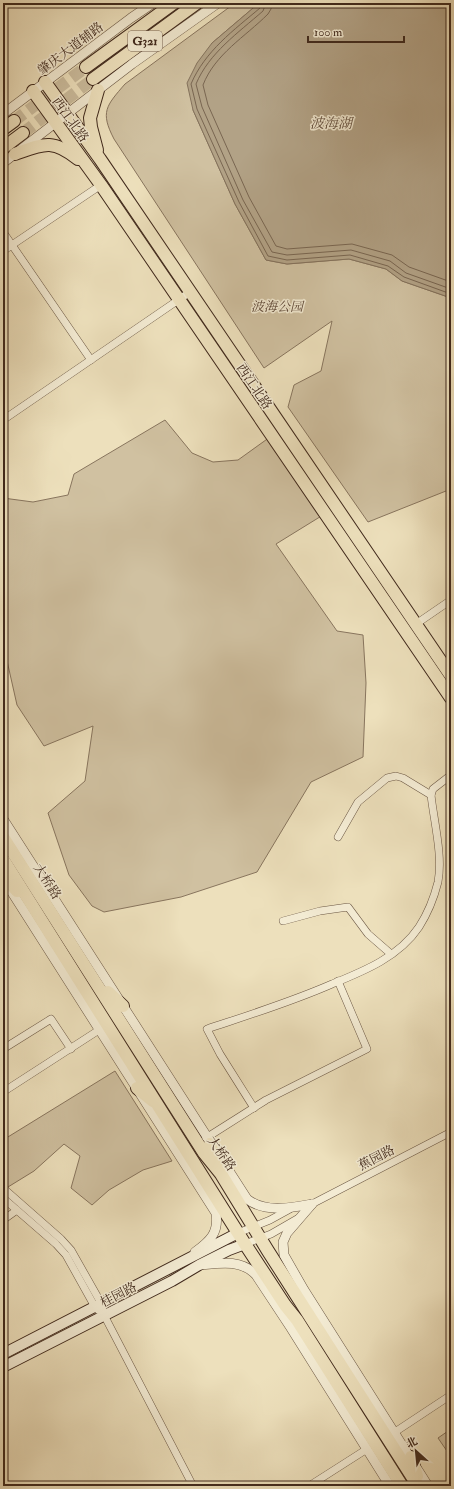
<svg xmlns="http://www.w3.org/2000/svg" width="454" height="1489" viewBox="0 0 454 1489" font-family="'IM FELL Double Pica','Noto Serif SC',serif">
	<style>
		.green { fill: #d0c1a1; stroke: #88755e }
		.water { fill: #b2a286; stroke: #84725c }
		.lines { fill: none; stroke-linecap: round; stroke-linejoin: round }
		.shore { stroke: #796651; stroke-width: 1 }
		.trunk-tunnel { stroke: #cabb9c; stroke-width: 12; stroke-dasharray: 12 6; stroke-linecap: butt }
		.minor-casing { stroke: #6b5744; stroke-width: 8 }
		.tertiary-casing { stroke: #6b5744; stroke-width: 10 }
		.secondary-casing { stroke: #40291c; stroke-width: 12 }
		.primary-casing { stroke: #40291c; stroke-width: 14 }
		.trunk-casing { stroke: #40291c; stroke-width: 14 }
		.minor { stroke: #f3ebd3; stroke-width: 7 }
		.tertiary { stroke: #f3ebd3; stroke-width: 9 }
		.secondary { stroke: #f3ebd3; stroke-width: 10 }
		.primary { stroke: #ede0bc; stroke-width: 12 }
		.trunk { stroke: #ede0bc; stroke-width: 12 }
		.labels { text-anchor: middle; stroke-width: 3; stroke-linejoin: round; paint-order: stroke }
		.shield { fill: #f3ebd3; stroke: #766353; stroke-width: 1 }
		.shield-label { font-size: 12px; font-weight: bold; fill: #40291c }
		.street-label { font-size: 13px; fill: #40291c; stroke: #f3ebd3 }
		.park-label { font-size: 13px; font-style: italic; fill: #5d4737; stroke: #f3ebd3 }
		.water-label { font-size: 14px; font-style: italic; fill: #624d3c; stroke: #f3ebd3 }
	</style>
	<rect width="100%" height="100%" fill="#ede0bc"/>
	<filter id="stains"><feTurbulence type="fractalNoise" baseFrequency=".005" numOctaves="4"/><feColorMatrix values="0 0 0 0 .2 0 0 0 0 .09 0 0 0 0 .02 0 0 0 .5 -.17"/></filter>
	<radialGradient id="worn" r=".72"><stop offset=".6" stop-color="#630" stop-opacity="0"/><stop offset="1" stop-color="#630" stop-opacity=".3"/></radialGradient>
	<!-- green -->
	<g class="green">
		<path d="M235,3h24l-47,40 -19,67 42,94 31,56 21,4 62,-5 37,10 16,12 49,17v191l-83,33 -80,-115 6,-22 27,-14 11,-50 -68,47 -150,-229c-14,-27 -8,-33 11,-55z"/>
		<polygon points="165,420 192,453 213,462 238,460 270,437 323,515 276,544 337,631 363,635 366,683 363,757 311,782 257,872 181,897 104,912 92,906 69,875 48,813 85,781 93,726 44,746 17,705 3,643 3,498 33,502 68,495 74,474"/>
		<polygon points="115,1071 172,1161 143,1170 109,1190 92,1205 71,1188 80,1156 64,1144 34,1171 8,1187 3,1181 3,1140"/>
		<polygon points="451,1429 451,1457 438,1438"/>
	</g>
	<!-- water -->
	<polygon class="water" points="259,3 451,3 451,298 402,281 386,269 349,259 287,264 266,260 235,204 193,110 187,83 197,63 212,43"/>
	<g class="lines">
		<!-- shore -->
		<g class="shore">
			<path d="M261,3l-1,5c-26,22 -55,43 -69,76l6,25 42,93 29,54 19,4 63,-5 38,11 16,11 47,17"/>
			<path d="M266,3l-3,8c-25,22 -54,42 -67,73l6,23 41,93 29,52 15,3 64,-5 39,11 16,12 45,16"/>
			<path d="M272,3l-1,6 -3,5c-23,23 -53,40 -65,71l5,20 41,92 27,49 11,3 65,-5 40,11 17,12 42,15"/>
		</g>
		<!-- trunk-tunnel -->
		<g class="trunk-tunnel">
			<polyline points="14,121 86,67"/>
			<polyline points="23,133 93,79"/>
		</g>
		<defs>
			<g id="minor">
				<polyline points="3,232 91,360"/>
				<polyline points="3,251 101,185"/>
				<polyline points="3,420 190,292"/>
				<polyline points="416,624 451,600"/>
				<polyline points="338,837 358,802 387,778 396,776 403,778 431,795"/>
				<polyline points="283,921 320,911 348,907 368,934 391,954"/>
				<polyline points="3,1049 51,1019 71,1049"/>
				<polyline points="3,1092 99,1030"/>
				<path d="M254,1108l-34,-54 -13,-25c42,-14 84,-27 125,-45 32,-13 67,-27 87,-57 9,-14 15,-29 19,-45 5,-26 -4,-60 -7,-87l2,-6 18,-14"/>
				<polyline points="206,1138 266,1100 367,1049 338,981"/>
				<polyline points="3,1188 61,1239 71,1250 101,1303 104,1315 193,1486"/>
				<polyline points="3,1198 56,1244 66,1255 95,1307 98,1310"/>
				<polyline points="312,1204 451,1132"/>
				<polyline points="3,1220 17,1210"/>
				<polyline points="238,1233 270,1220 290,1209"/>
				<polyline points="245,1244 271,1234 297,1219"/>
				<polyline points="395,1432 451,1395"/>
				<polyline points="309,1486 367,1449"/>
			</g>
			<g id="tertiary">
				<polyline points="3,114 131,18 153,3"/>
				<polyline points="3,163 132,64 218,3"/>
				<path d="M3,819l244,380c18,14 43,9 65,5"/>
				<path d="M8,886l208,327c3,20 -6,28 -21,39"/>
				<polyline points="312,1204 287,1233 283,1242 284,1255 304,1290 428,1486"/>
				<path d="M200,1265c20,-2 41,-6 56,10l35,53 99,158"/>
			</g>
			<g id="secondary">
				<polyline points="3,1354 238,1233"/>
				<polyline points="3,1367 172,1281 199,1265 229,1250 245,1244"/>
			</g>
			<g id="primary">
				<polyline points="45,82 100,159 451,676"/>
				<polyline points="33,91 101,185 451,698"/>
				<polyline points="97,150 91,127 90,118 98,90"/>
				<path d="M15,154c28,-10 37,-16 63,5"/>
				<polyline points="3,837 204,1153 221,1174 268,1251 418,1486"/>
				<polyline points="3,859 245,1244 285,1305 297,1320 402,1486"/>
				<polyline points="3,876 17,891"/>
				<polyline points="108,992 123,1006"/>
				<polyline points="137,1088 153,1101"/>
				<polyline points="210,1144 217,1163"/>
				<polyline points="411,1457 417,1476"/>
			</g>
			<g id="trunk">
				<polyline points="86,67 174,3"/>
				<polyline points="93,79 197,3"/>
				<polyline points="3,129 14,121"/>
				<polyline points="3,148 23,133"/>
			</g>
		</defs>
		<!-- minor casing -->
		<use href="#minor" class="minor-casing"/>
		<!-- tertiary casing -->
		<use href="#tertiary" class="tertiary-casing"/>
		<!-- secondary casing -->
		<use href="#secondary" class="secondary-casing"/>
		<!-- primary casing -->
		<use href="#primary" class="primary-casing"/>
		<!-- trunk casing -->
		<use href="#trunk" class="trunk-casing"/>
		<!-- minor -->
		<use href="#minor" class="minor"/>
		<!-- tertiary -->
		<use href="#tertiary" class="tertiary"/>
		<!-- secondary -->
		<use href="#secondary" class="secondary"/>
		<!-- primary -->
		<use href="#primary" class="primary"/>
		<!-- trunk -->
		<use href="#trunk" class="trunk"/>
	</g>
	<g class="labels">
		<!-- shield labels -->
		<rect class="shield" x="128" y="31" width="34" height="20" rx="3"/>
		<g class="shield-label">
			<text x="145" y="45">G321</text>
		</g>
		<!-- street labels -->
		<g class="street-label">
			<text transform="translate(70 48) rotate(-37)" y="5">肇庆大道辅路</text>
			<text transform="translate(71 119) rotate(54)" y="5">西江北路</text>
			<text transform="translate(255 386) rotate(56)" y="5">西江北路</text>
			<text transform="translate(48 881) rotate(57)" y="5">大桥路</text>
			<text transform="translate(222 1153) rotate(55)" y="5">大桥路</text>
			<text transform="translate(376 1157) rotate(-27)" y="5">蕉园路</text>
			<text transform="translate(118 1294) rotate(-27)" y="5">桂园路</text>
		</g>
		<!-- park labels -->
		<g class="park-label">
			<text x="277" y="311">波海公园</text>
		</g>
		<!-- water labels -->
		<g class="water-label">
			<text x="331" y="128">波海湖</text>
		</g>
	</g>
	<!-- margin -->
	<rect width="454" height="1489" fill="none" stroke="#ede0bc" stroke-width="16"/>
	<rect x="4" y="4" width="446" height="1481" fill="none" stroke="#40291c" stroke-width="2"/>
	<rect x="8" y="8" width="438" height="1473" fill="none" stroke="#40291c"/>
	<!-- north arrow -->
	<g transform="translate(416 1451) rotate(333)" stroke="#f3ebd3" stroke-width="3" paint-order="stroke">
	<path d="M0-3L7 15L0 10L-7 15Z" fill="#40291c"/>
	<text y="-6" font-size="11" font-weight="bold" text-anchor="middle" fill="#40291c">北</text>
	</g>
	<!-- scale -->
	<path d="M308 36v6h96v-6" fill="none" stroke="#40291c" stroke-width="2"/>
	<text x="314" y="36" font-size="12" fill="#40291c" stroke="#f3ebd3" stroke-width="3" paint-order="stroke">100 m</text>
	<rect width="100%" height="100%" filter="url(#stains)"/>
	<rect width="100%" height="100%" fill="url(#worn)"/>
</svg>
